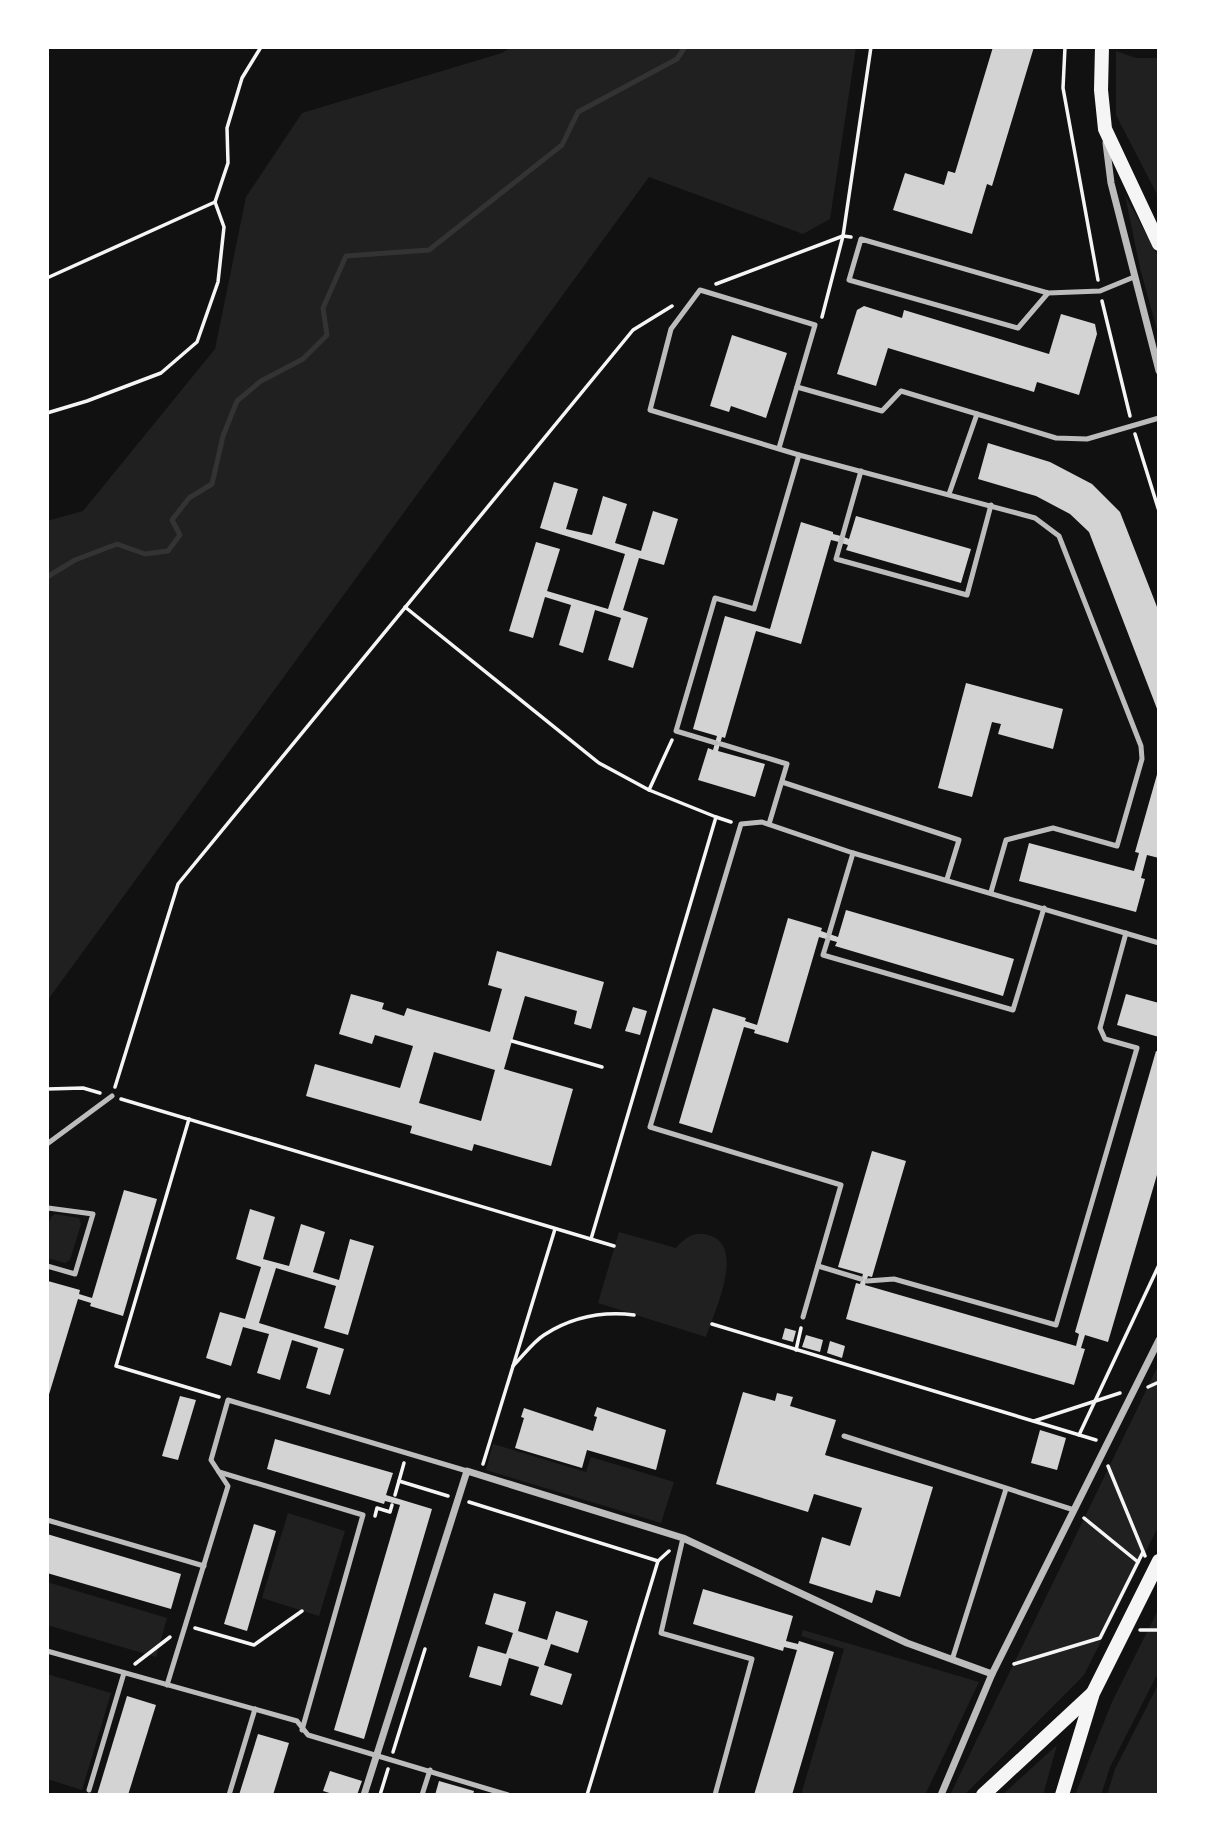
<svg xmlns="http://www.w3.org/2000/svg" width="1206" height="1842" viewBox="0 0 1206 1842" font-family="'Fira Sans',sans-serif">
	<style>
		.green { fill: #202020 }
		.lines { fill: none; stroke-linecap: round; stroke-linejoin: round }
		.stream { stroke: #333; stroke-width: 5 }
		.building { fill: #d3d3d3; fill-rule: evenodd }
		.path { stroke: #f5f5f5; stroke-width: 3.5 }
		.service { stroke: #bcbcbc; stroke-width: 5 }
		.minor { stroke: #bcbcbc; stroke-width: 7 }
		.secondary { stroke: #f5f5f5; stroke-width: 14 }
	</style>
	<rect width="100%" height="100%" fill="#111"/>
	<!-- green -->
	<g class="green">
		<polygon points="511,47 856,47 830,219 803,234 649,177 47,1001 47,521 83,511 215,349 246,197 302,113 502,53"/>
		<polygon points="1116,51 1136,58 1159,58 1159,198 1116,115"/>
		<polygon points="1125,195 1159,258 1159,337 1140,268"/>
		<polygon points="55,1214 79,1218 81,1224 70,1260 65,1263 47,1258 47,1230 51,1217"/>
		<path d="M619,1232l57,16c9,-10 18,-17 32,-13 39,10 6,77 -2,102l-108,-34z"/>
		<polygon points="1159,1364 1159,1525 1084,1675 964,1795 950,1795"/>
		<polygon points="493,1444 586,1472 591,1457 674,1482 661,1523 486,1470"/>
		<polygon points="288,1513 345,1531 319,1616 262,1598"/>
		<polygon points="47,1582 167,1618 156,1657 47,1625"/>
		<polygon points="1159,1608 1159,1671 1110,1767 1101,1795 1075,1795 1112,1702"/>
		<polygon points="803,1630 979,1682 925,1795 801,1795 844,1649 801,1636"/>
		<polygon points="47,1674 111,1693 82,1790 47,1779"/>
		<polygon points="1159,1683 1159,1795 1107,1795 1115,1769"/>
		<polygon points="1057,1745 1043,1795 1002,1795"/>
	</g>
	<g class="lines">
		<!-- stream -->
		<polyline class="stream" points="47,577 75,560 117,544 145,554 168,551 180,535 172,520 189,498 212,484 223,436 237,401 261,381 303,359 327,335 323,308 346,256 429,250 562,145 578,112 677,59 685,47"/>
	</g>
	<!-- building -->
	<g class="building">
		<polygon points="993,47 1034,47 992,186 987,184 972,234 893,210 905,173 944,185 948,171 955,173"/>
		<polygon points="864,306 902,318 904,310 1049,354 1061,314 1095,324 1097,334 1079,395 1037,382 1034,392 888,348 876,386 837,374 857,310"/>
		<polygon points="732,335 787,353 766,418 731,406 729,412 710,406"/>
		<polygon points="988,443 1050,462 1092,484 1120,512 1159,612 1159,714 1089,532 1070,514 1036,496 978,479"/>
		<polygon points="554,482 578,489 566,529 592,535 603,496 627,504 615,543 641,551 653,511 678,519 664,565 639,558 623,610 648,618 633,668 608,660 621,618 595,610 583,653 559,645 571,605 545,597 533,638 509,631 536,542 560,549 547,591 608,609 625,554 540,528"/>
		<polygon points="856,516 971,549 961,583 846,550 848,545 841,543 844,537 849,539"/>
		<polygon points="801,522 833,532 833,534 841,536 839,542 831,540 801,644 756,631 725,738 722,737 718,751 765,764 755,797 698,780 708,748 713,750 717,736 693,729 725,616 770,629"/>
		<polygon points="966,683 1063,709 1053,749 998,734 1001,724 992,722 972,797 938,788"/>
		<polygon points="1158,771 1159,858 1147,855 1141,878 1145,879 1136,912 1019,881 1029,843 1134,871 1139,853 1135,852"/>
		<polygon points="846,910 1014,959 1003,996 835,946 837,942 819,937 788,1043 754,1033 755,1030 744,1027 712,1133 679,1123 713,1008 746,1018 745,1021 757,1025 788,918 822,928 821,931 838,937"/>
		<path d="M497,951l107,31 -13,47 -17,-5 3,-13 -52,-15 -21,73 69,20 -22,77 -77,-22 -2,7 -62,-18 2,-7 -106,-30 9,-32 85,24 13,-42 -38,-11 -3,9 -33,-10 12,-40 33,9 -2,6 22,7 3,-8 83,24 12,-43 -14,-4zM434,1052l61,18 -14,51 -62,-18z"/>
		<polygon points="1126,994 1159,1003 1159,1037 1117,1025"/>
		<polygon points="633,1007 647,1011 640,1035 625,1031"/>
		<polygon points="1156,1051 1159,1052 1159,1168 1108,1342 1085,1335 1081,1348 1085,1349 1074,1385 846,1319 856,1283 860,1284 863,1274 838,1267 872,1151 906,1161 872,1277 868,1276 865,1285 1076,1346 1079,1334 1075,1332"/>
		<polygon points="124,1190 157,1199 123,1316 90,1306 91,1303 78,1299 47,1401 48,1281 80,1290 79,1294 92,1298"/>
		<polygon points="250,1209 275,1217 263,1259 289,1266 301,1224 325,1232 313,1272 339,1280 350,1239 374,1246 348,1335 324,1328 336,1286 276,1268 259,1323 344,1349 330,1395 306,1388 318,1348 292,1340 280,1380 257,1373 269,1334 243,1327 231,1366 206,1358 220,1312 245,1319 261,1267 236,1259"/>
		<polygon points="785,1328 796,1331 793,1342 782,1339"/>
		<polygon points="806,1335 823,1340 820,1352 802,1347"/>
		<polygon points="830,1341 845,1346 842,1358 827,1353"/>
		<polygon points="743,1392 775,1401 777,1393 793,1397 790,1406 836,1420 825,1455 933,1487 900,1597 876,1590 872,1603 809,1583 822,1537 850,1546 862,1508 814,1494 808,1512 716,1484"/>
		<polygon points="180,1396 196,1400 178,1460 162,1456"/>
		<polygon points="597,1407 666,1430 656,1470 587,1450 582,1468 515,1448 524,1418 521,1417 524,1408 593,1431 597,1417 594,1416"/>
		<polygon points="1040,1430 1066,1438 1057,1470 1031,1463"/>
		<polygon points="275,1439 393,1473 386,1495 432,1509 364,1739 334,1730 400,1505 385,1501 384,1504 267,1469"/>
		<polygon points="254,1524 276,1531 247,1631 224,1624"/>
		<polygon points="47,1534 181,1574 171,1609 47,1573"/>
		<polygon points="703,1589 793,1616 786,1641 798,1644 799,1641 834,1652 792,1795 754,1795 797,1650 784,1647 783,1651 693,1624"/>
		<polygon points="494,1593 526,1602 518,1631 547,1640 556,1611 588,1621 578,1653 551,1644 544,1665 572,1674 562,1705 530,1695 539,1667 509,1658 501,1686 469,1677 478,1646 506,1654 513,1633 485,1624"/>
		<polygon points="127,1696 156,1705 128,1795 97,1795"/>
		<polygon points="258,1734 289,1743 273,1795 239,1795"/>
		<polygon points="330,1771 362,1781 357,1795 336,1795 323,1791"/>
		<polygon points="439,1781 474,1791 473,1795 435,1795"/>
	</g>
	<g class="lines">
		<!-- path -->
		<g class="path">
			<polyline points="1065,47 1063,88 1098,280"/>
			<polyline points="47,278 215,202 228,163 227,128 242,78 261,47"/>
			<polyline points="716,284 843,236 851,237"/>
			<polyline points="1102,301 1130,416"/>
			<polyline points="822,317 843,236 871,47"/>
			<polyline points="47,413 87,401 161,373 197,342 218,282 224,227 215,202"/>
			<polyline points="1135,434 1159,511"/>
			<polyline points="405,607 599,763 649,790 716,817 591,1239"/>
			<polyline points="649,790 672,740"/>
			<polyline points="716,817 731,822"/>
			<polyline points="512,1041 602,1067"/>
			<polyline points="115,1087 178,884 633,330 672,306"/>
			<polyline points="47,1089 83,1088 100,1093"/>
			<polyline points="121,1099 614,1246"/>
			<polyline points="189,1119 116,1366 219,1397"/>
			<polyline points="712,1324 1096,1440"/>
			<polyline points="796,1350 801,1328"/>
			<path d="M513,1366c10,-10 20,-24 31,-31 28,-18 57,-24 90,-20"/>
			<polyline points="1148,1387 1159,1382"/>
			<polyline points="1034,1421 1120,1393"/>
			<polyline points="1079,1435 1159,1265"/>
			<polyline points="483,1464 555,1229"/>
			<polyline points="1108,1466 1145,1556"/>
			<polyline points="399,1481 448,1496"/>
			<polyline points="395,1495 404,1463"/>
			<polyline points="469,1502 658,1561 669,1551"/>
			<polyline points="375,1516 377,1508 390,1512 392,1505"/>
			<polyline points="1084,1518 1138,1562"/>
			<polyline points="195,1628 254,1645 302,1611"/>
			<polyline points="1140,1630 1159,1630"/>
			<polyline points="135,1664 170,1637"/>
			<polyline points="1014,1664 1100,1638 1143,1552"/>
			<polyline points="393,1752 425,1649"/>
			<polyline points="380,1795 388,1769"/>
			<polyline points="587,1795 658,1561"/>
		</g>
		<!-- service -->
		<g class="service">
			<polyline points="1048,293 1018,328 849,280 861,239 1048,293 1100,291 1134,277"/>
			<polyline points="797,387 882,411 901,391 977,414"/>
			<polyline points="779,448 815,325 700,290 671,329 650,410 799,455 1035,518 1059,536 1141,746 1142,759 1117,846 1053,828 1006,840 991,892"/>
			<polyline points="861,471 836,559 967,595 991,505"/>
			<polyline points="949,494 977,414 1056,438 1087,439 1159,418"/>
			<polyline points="716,743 676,731 715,598 754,609 799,455"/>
			<polyline points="721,744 787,764 769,824"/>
			<polyline points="782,782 959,840 947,879"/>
			<polyline points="829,934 853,853"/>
			<polyline points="828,939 823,955 1013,1010 1044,908"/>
			<polyline points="47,1144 112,1096"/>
			<polyline points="47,1209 48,1208 93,1214 75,1274 47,1266"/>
			<polyline points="818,1266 861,1279"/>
			<polyline points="867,1281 894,1279 1056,1325 1137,1048 1105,1039 1100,1028 1126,933"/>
			<polyline points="803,1317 841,1185 650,1127 741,824 762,822 853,853 1159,943"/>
			<polyline points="844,1436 1074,1510"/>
			<polyline points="219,1472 363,1515 302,1730"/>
			<polyline points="47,1520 204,1566"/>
			<polyline points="683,1538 661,1633 752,1659 715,1795"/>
			<polyline points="47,1651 297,1721 308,1735 508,1795"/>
			<polyline points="952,1660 1006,1489"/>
			<polyline points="167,1685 228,1486 211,1460 228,1400 467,1471"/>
			<polyline points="89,1790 124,1673"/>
			<polyline points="229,1795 255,1709"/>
			<polyline points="422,1795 430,1770"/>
		</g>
		<!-- minor -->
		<g class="minor">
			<polyline points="1106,143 1111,183 1159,371"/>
			<polyline points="364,1795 467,1471 683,1538 907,1643 992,1674"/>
			<polyline points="941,1795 992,1674 1159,1340"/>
		</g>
		<!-- secondary -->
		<g class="secondary">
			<polyline points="1102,47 1101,90 1105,129 1159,244"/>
			<polyline points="983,1795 1092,1694"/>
			<polyline points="1062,1795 1093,1693 1159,1561"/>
		</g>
	</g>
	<!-- border -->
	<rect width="1206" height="1842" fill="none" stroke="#ffffff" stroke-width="98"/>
</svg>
